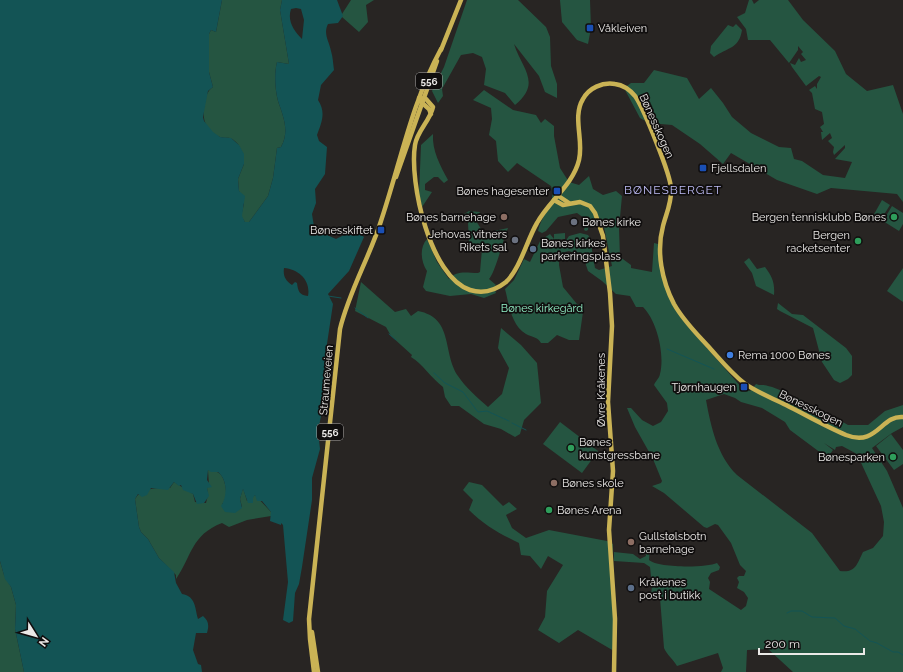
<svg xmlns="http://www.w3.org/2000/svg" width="903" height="672" viewBox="0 0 903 672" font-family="Raleway,sans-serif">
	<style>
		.green { fill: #255541; fill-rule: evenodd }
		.water { fill: #135455; fill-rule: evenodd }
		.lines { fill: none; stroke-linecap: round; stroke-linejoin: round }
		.stream { stroke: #135455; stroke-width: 1 }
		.major { stroke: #cab355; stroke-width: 4.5 }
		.transit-dot { fill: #1a4fb4; stroke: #100e0e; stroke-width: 1.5 }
		.education-dot { fill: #8d6e63; stroke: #100e0e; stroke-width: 1.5 }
		.leisure-dot { fill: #2e9e5b; stroke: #100e0e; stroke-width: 1.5 }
		.worship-dot { fill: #6b7280; stroke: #100e0e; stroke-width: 1.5 }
		.service-dot { fill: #5c6f8a; stroke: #100e0e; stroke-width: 1.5 }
		.shop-dot { fill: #3f7fe0; stroke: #100e0e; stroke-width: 1.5 }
		.labels { text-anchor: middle; stroke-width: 3.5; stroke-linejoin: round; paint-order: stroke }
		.shield { fill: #100e0e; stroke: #a9a7a6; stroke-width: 1 }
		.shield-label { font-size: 10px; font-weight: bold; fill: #ebe9e7 }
		.poi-label { font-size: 11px; fill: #ebe9e7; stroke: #100e0e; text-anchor: start }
		.street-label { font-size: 11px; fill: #ebe9e7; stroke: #100e0e }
		.park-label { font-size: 11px; fill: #93f1c7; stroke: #100e0e }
		.neighbourhood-label { font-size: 12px; letter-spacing: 1px; fill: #bdbbf4; stroke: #100e0e }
	</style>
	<rect width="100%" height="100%" fill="#282523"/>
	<!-- green -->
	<g class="green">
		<path d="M222,0h60l-2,10 9,54 -12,-2c-3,12 -2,27 1,39 5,15 12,30 3,46l-4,1 -4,30 -5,18 -19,26h-4l-4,-6 3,-12 -5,-13 -1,-12 6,-15c-1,-6 -3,-17 -7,-21 -8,-8 -9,-4 -17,-6 -15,-6 -19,-20 -15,-34 1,-6 2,-12 8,-16l-4,-15v-38l2,-4 5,2z"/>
		<polygon points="351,0 374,0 366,5 368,22 359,32 342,17 342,14"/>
		<path d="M467,0h51l28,27 4,10 1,29 6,18v14l-12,-6 -6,-16 -25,-32c8,25 28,39 1,61l-10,-12 -21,-8 2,-16 -4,-12 -9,-4 -12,2 -19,34 1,7 -5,7 -6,-12 12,-24z"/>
		<polygon points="560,0 590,0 591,28 588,44 577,40 562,22"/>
		<polygon points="749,0 752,0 754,4 759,0 788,0 803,20 835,51 846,74 867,91 893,85 903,114 903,202 897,194 831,188 817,194 777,180 731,153 723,164 700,144 672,125 649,123 640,118 624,88 631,83 644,83 654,70 687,78 699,99 711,88 723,103 732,117 751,133 779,147 791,148 794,159 802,161 823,175 845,178 852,162 835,159 845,148 845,145 834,155 833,152 834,147 828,141 832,138 830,133 822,140 821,132 823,132 820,127 824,124 822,112 815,109 812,93 809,90 815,86 817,89 817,84 821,77 819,76 806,86 792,67 790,63 795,65 799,58 801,62 806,60 801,54 803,52 798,46 798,50 789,63 770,40 748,40 746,29 737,17 745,13"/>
		<path d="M736,24l6,6c-3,19 -14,17 -28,27l-4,-4 1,-7 17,-21 5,2z"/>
		<path d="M484,90l29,20 23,5 5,8 4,-4 9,7v10l6,32 9,14 10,3 10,-9 4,13 10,6 13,-4 6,5 -3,32 1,29 11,8v3l21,4 2,-29 4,1 3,31 24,48 57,65 8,3 6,-7c4,2 8,0 12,2 6,1 10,4 16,5l5,7h9l14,11 15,4 21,12h20l17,-14 18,-6v22l-11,6 -20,15 15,23 16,37v164h-110l-25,-23 -21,1 -1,22h-25l2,-4 -5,-15 -41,13c-4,-7 -10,-11 -13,-18l-4,-50 -9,-3 1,-9 -2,-19 -6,-4 -30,-2v-9l19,2 7,5 6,-3 -1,-10h5l-1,14c9,8 57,8 68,3l3,4 -1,3 -8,3 -3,5 2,4 -1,7 32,21 5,-4 2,-8 -4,-6 -7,-4 2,-6 -2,-4 2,-2h5l2,-5 -6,-6 -9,-22 -13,-18 -3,-1 -8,4 -3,-1 -40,-34 -12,-7 9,-3 1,-2 -9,-22 -18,-32 -8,-19h4l11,12 11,6 8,-4 7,-11 -1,-8 -13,-18c2,-5 5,-6 6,-11 5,-20 -3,-53 -17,-67h-7l-6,-11 -14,-2 -14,-13 -14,-10 -5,-15 -14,-5 -8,2 -2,5v7l4,22 14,17 7,1 -5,35h-10l-12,-5 -9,8h-7c-4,-7 -8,-5 -15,-9 -15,-9 -17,-30 -21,-45l9,-9 10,-21 6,3 12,-25 2,1 6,-4 4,5v-5l11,-1v6l-10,1 1,1 9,1 4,-6 11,-3 8,2 2,3 5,30 4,2 13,-4 -8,-39h-10l-5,-7 -1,10 -2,1 -2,-1 2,-8 -2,-4 -7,-5 -19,4 -12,14 -4,2 -4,-2c3,-17 19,-26 13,-45l-34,-23 -9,9 -10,-11 -2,-20 -7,-6 3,-16 -1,-11 -18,-8zM724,394l11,4 6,4 21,6 23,14 5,8 35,26 3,1 5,-7 -9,-7 11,7 1,-3 6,-1 15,8 24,52 3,16 -1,14 -10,12 -10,4c-6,12 -7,21 -23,19l-28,-38 -75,-58c-20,-20 -26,-48 -31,-75z"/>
		<path d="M433,134c-1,17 7,31 15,46l-4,3 -6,-6h-4l-9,7v6l7,2 -10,15 -3,-13 2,-49z"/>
		<polygon points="882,200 890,205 880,221 873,216"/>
		<polygon points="892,206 903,213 903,224 899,231 883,221"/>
		<path d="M469,211l11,1 -4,9 9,14 9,-4 14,-3c-5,12 -13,45 -19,51l7,6 -2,2 2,6 -12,5 -13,-4 -21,2 -24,-5 -3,-4 4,-16c-6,-9 -8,-23 0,-32l10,23 12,17c8,-9 17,-6 29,-6l2,-1 2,-23 -3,-3 -10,-4 -1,-19 -1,-3 -6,-1v-3z"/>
		<path d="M749,258l8,11 8,-2c7,9 10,16 9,28l-18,-9 -4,-13 -8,-11z"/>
		<polygon points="903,268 903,302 887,291"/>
		<path d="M361,282l34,30 11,-3 5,7 7,-5c36,7 24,41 40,65 7,11 20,22 30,31l14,-13 7,-26 -11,-20 3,-20 20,17 16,18 4,40 -17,17 -4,14 -5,3 -14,-8 -17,-5 -25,-18h-8l-6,-9 -2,-10c-12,-9 -21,-24 -32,-30l1,-2 -21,-19 -5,-9 -31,-16z"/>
		<polygon points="778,303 792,314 803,315 846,348 852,356 852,375 848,379 840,383 834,380 822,362 813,328 780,311 777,309"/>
		<polygon points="560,422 598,451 582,473 543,444"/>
		<polygon points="891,434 903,450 903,464 894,470 876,446"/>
		<path d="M208,470c4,2 8,0 12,4 6,5 9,26 2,30l20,3 -2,-8 3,-11 4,13 8,-6 16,17v4l-24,4 -18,7 -7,-4c-31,12 -30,33 -46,56v-4l-17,-17 -11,-19 -7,-7 -2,-5 -4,-28c7,-12 23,-11 35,-11l4,-6 19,12 2,8 11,1 2,-8 -1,-7 2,-3z"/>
		<path d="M469,482l13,3 21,21 6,-4 8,7 -11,6 6,13 14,10 23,-8 58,11 6,3 1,107 -36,-21 -19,13 -21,-13 7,-13 2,-26 16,-26 -15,-9 -7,13 -11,-13 -9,-1 -2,-12c-19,-9 -35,-18 -50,-33l4,-10 -10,-10z"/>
		<polygon points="0,561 4,575 11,587 16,605 15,629 24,672 0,672"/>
	</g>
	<!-- water -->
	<path class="water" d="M0,0h222l-6,32 -5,-2 -2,4v38l4,15 -5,4 -5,26 1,4 9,11 7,5 11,1 8,7 5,9v10l-6,15 1,12 6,5 -3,20 3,6h4l19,-26 5,-18 4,-30 4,-1c9,-16 2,-31 -3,-46 -3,-12 -4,-27 -1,-39l12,2 -9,-54 2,-10h55l6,16 -5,7 -10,1c-5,10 1,17 3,27 2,6 2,13 3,19l-13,15 -3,15c8,12 4,22 -1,35l2,6 8,6 -2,27 -10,15 1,14 -4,11 3,19h7l5,-4v6l9,4 18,-9 10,7 -15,34 -21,23 5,10 -8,53 -1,44 -6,30 2,18 -8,29v22l-10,67 -3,17 -4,9 -2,28 -4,2 -6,-3 5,-38 -5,-57 -2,-2v2l-11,-4 1,-9 -9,-11h-5l-2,-6 -2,3v5h-5l-5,-14 -3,10 2,9 -7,5 -10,-1 -4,-6c6,-8 7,-26 -3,-34h-7l-3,-2 -1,10 5,7 -5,1 2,8 -5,7 -7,1 -4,-10 -10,-4 -2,-5 -2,1 -5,-4 -6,8 -17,-2 -4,7 -5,2 -4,-3 -3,5 4,28 2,5 7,7 11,19 15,14 2,11 6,11c14,2 13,15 16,25l5,-3c6,5 6,10 4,17h-11l-3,17 5,14 3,1 1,7h-178l-9,-43 1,-24 -5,-18 -6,-8 -5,-18zM296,8l5,1 3,11 -2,19c-8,-8 -15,-18 -11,-30zM284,268c15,1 27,13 24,28 -9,-1 -10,-5 -11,-13l-2,-1 -3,3c-7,-5 -9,-9 -8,-17z"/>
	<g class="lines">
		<!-- stream -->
		<g class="stream">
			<polyline points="328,296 341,298"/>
			<polyline points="355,308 368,318"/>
			<polyline points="389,334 396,340"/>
			<polyline points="667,349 714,369"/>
			<polyline points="434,373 445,383 463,392 478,412 487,411 509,421"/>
			<polyline points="512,423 526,430"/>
			<polyline points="787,613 791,611 802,611 812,617 835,618 844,626 855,629 870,641 877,643 893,652 898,652 903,655"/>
		</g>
		<!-- major -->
		<g class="major">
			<polyline points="441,50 461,0"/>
			<path d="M419,98l7,1 7,8c-3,14 -16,24 -18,38 -6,37 15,132 55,145 13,4 26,0 36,-8 14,-13 21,-42 31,-59 12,-22 36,-38 42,-63 5,-20 -7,-43 4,-61 6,-11 19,-17 32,-15 8,1 15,6 20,12 8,11 36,79 36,93 1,13 -5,25 -8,37 -7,26 -1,55 11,78 9,16 21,28 33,41 12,13 23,27 37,38 12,9 28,15 42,22 20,10 39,21 60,30 31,12 35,-20 57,-18"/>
			<polyline points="420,101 429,109 431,114"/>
			<polyline points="396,177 437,61"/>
			<polyline points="557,195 569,203"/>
			<polyline points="554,200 563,205 580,202 590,206 595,213 603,236 610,293 612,326 608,402 613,471 609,530 615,619 614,672"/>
			<polyline points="312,632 318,672"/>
			<path d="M314,672l-4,-33 -1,-20 31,-290c9,-37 28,-69 40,-105 20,-59 31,-120 61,-175"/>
		</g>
	</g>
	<!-- markers -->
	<g class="transit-dot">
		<rect x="586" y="24" width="8" height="8" rx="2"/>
		<rect x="699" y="164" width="8" height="8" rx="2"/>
		<rect x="553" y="187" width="8" height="8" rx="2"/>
		<rect x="377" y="226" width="8" height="8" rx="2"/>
		<rect x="740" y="383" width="8" height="8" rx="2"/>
	</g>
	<g class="education-dot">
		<circle cx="504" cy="217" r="4"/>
		<circle cx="554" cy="483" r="4"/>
		<circle cx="631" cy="542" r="4"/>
	</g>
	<g class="leisure-dot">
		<circle cx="894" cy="217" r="4"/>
		<circle cx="858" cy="241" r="4"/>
		<circle cx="571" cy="448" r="4"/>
		<circle cx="893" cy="457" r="4"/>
		<circle cx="549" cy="510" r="4"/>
	</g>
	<g class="worship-dot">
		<circle cx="574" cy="222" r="4"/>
		<circle cx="515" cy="240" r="4"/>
	</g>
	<g class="service-dot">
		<circle cx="533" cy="249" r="4"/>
		<circle cx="631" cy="588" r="4"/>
	</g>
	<circle class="shop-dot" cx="730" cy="355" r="4"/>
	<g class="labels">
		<!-- shield labels -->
		<g class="shield">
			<rect x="416" y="73" width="26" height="16" rx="3"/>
			<rect x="317" y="424" width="26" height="16" rx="3"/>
		</g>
		<g class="shield-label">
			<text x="429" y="85">556</text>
			<text x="330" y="436">556</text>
		</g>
		<!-- poi labels -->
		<g class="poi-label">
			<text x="598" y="32">Våkleiven</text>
			<text x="711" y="172">Fjellsdalen</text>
			<text x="549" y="195" text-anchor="end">Bønes hagesenter</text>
			<text x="496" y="221" text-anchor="end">Bønes barnehage</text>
			<text x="886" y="221" text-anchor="end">Bergen tennisklubb Bønes</text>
			<text x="582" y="226">Bønes kirke</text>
			<text x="373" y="234" text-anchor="end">Bønesskiftet</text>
			<text x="507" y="238" text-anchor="end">Jehovas vitners<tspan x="507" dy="13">Rikets sal</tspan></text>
			<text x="850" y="239" text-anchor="end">Bergen<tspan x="850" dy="13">racketsenter</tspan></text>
			<text x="541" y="247">Bønes kirkes<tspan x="541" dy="13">parkeringsplass</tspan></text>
			<text x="738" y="359">Rema 1000 Bønes</text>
			<text x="736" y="391" text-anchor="end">Tjørnhaugen</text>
			<text x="579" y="446">Bønes<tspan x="579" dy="13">kunstgressbane</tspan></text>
			<text x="885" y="461" text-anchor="end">Bønesparken</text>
			<text x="562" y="487">Bønes skole</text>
			<text x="557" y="514">Bønes Arena</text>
			<text x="639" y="540">Gullstølsbotn<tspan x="639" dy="13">barnehage</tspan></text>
			<text x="639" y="586">Kråkenes<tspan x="639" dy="13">post i butikk</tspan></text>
		</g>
		<!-- street labels -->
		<g class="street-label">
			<text transform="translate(657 126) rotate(66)" y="4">Bønesskogen</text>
			<text transform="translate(326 380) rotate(-85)" y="4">Straumeveien</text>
			<text transform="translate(601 390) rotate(-90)" y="4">Øvre Kråkenes</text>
			<text transform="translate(811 408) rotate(26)" y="4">Bønesskogen</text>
		</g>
		<!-- park labels -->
		<g class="park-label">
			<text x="542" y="312">Bønes kirkegård</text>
		</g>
		<!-- neighbourhood labels -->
		<g class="neighbourhood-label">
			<text x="673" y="194">BØNESBERGET</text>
		</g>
	</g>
	<!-- north arrow -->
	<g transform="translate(36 636) rotate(127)" stroke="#100e0e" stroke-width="3" paint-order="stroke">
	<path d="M0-3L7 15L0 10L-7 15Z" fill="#ebe9e7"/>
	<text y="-6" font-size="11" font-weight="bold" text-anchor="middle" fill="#ebe9e7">N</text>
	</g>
	<!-- scale -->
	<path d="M759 648v6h105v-6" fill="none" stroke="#ebe9e7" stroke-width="2"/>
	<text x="765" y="648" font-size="12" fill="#ebe9e7" stroke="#100e0e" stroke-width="3" paint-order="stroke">200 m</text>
</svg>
